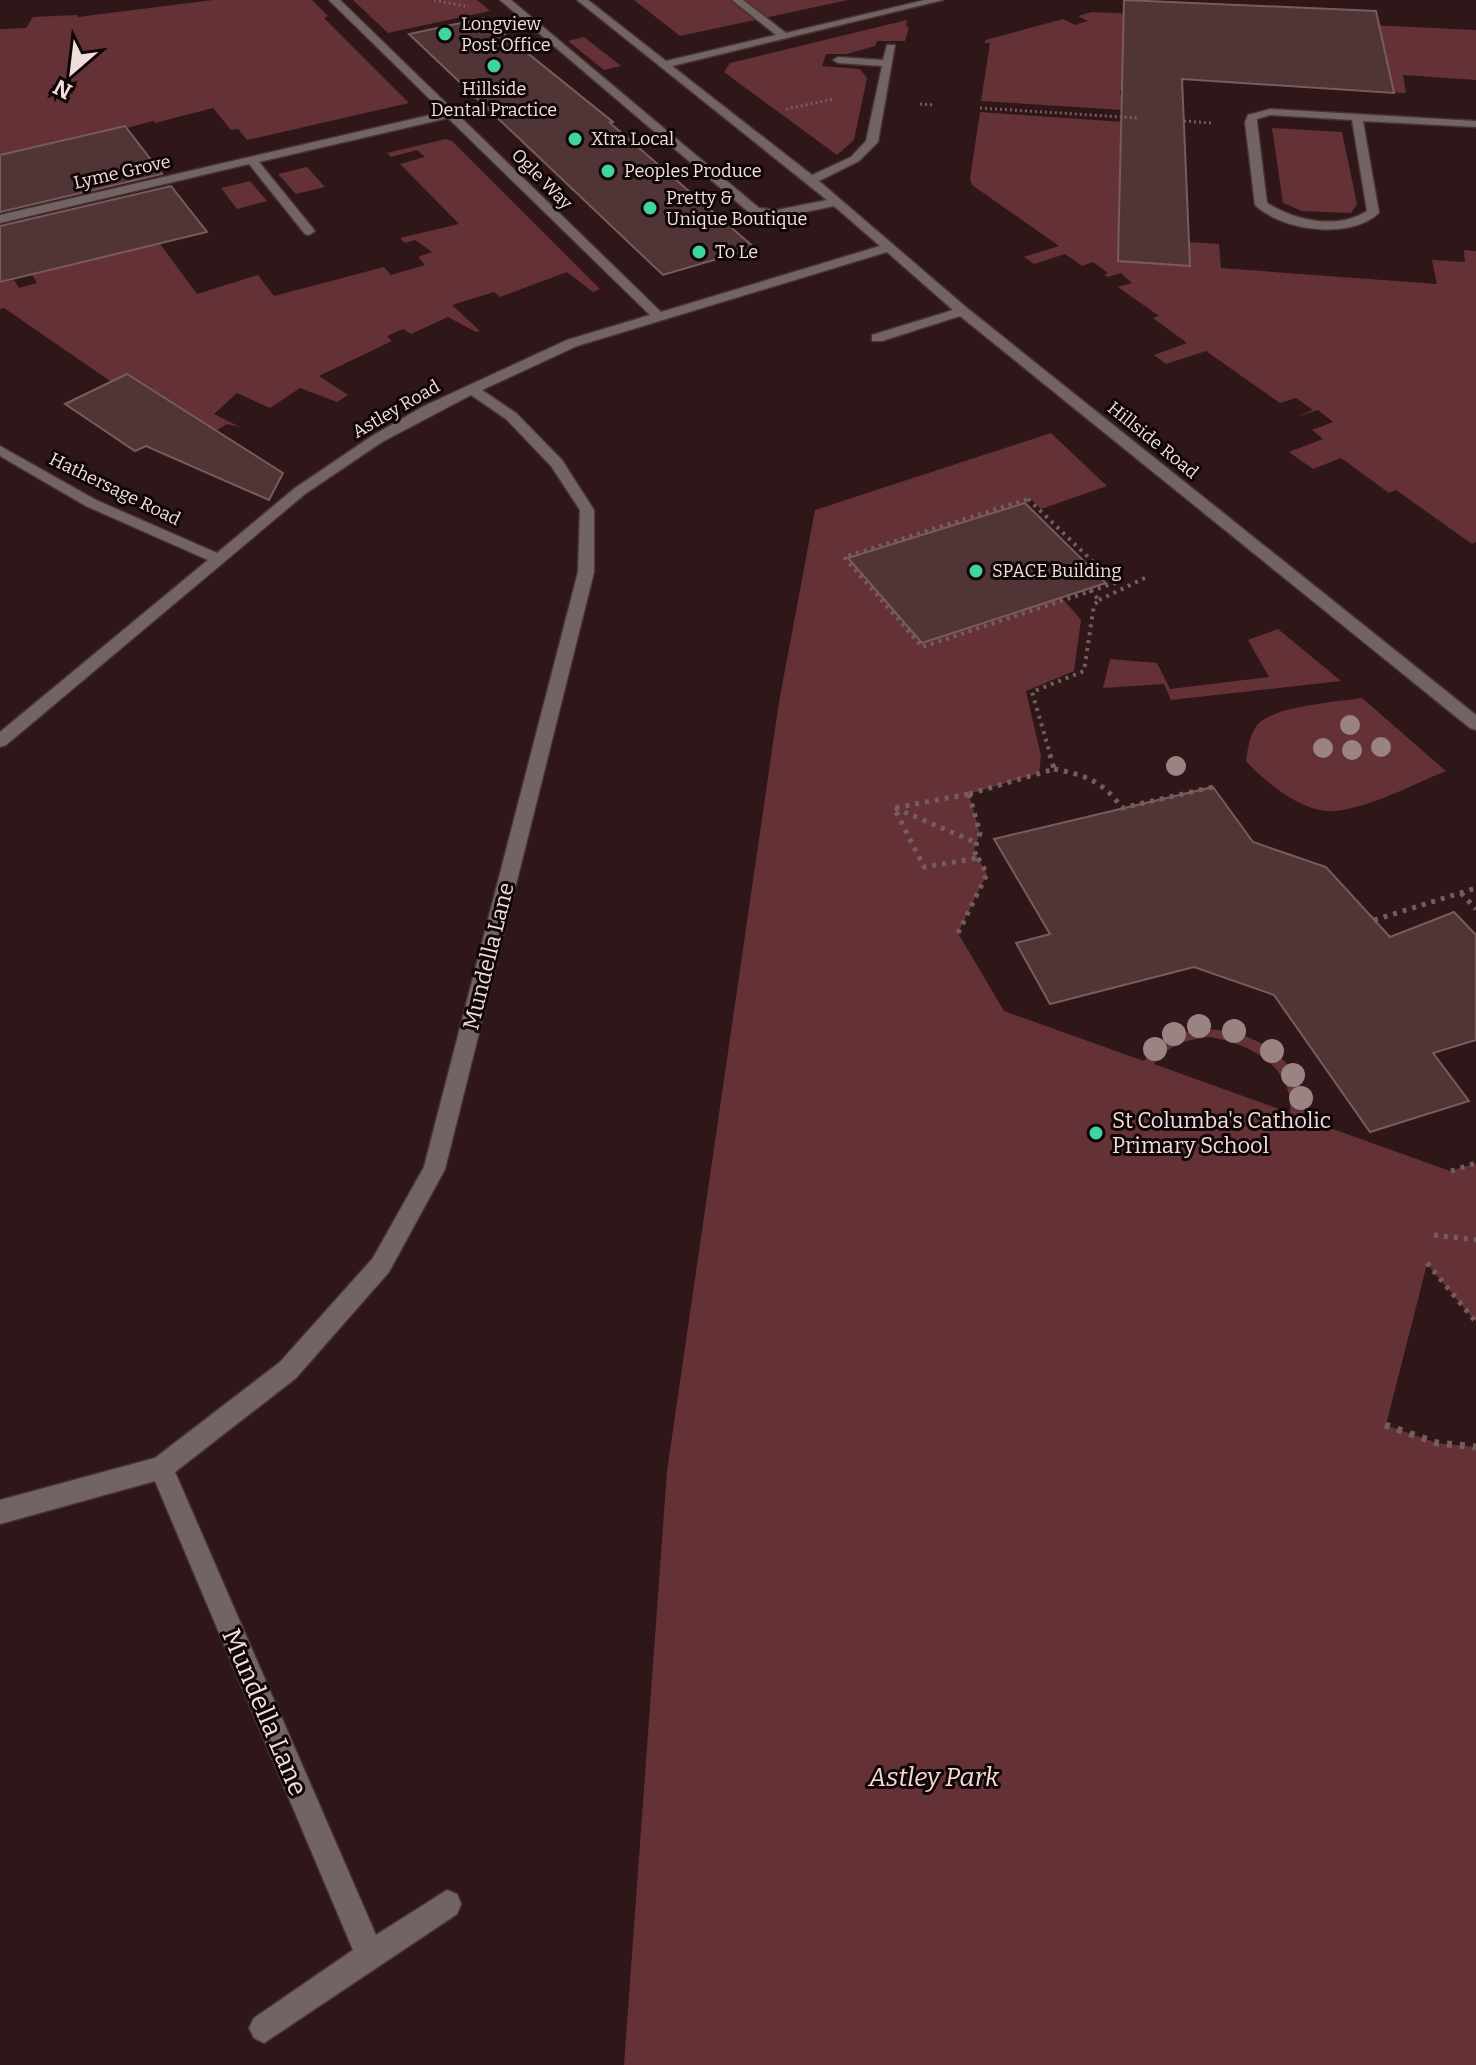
<svg xmlns="http://www.w3.org/2000/svg" width="1476" height="2065" viewBox="0 0 1476 2065" font-family="Bitter,serif">
	<style>
		.green { fill: #643236; fill-rule: evenodd }
		.building { fill: #513536; stroke: #795b5c; stroke-width: 2 }
		.lines { fill: none; stroke-linecap: round; stroke-linejoin: round }
		.minor-casing { stroke: #4a3234; stroke-width: 3 }
		.path-far3 { stroke: #745d5f; stroke-width: 3; stroke-dasharray: 2 3; stroke-linecap: butt }
		.path-far2 { stroke: #745d5f; stroke-width: 4; stroke-dasharray: 3 5; stroke-linecap: butt }
		.path-far1 { stroke: #745d5f; stroke-width: 5; stroke-dasharray: 4 6; stroke-linecap: butt }
		.path { stroke: #745d5f; stroke-width: 7; stroke-dasharray: 5 8; stroke-linecap: butt }
		.minor { fill: #726464; fill-rule: evenodd }
		.tree { fill: #9b8283 }
		.poi-dot { fill: #40d4a1; stroke: #100606; stroke-width: 3 }
		.labels { text-anchor: middle; stroke-width: 6; stroke-linejoin: round; paint-order: stroke }
		.far-poi-label { font-size: 18px; fill: #f0ddde; stroke: #100606; text-anchor: start }
		.far-street-label { font-size: 18px; fill: #f0ddde; stroke: #100606 }
		.street-label { font-size: 22px; fill: #f0ddde; stroke: #100606 }
		.poi-label { font-size: 22px; fill: #f0ddde; stroke: #100606; text-anchor: start }
		.near-street-label { font-size: 26px; fill: #f0ddde; stroke: #100606 }
		.near-park-label { font-size: 26px; font-style: italic; fill: #f4dadb; stroke: #100606 }
	</style>
	<rect width="100%" height="100%" fill="#2f1618"/>
	<!-- green -->
	<g class="green">
		<polygon points="213,0 312,0 328,16 324,18 409,103 247,140 238,129 231,130 213,108 155,123 153,121 0,162 0,29 26,28 33,17 77,15 78,17"/>
		<polygon points="353,0 477,0 490,11 388,33"/>
		<polygon points="634,0 848,0 680,36"/>
		<polygon points="1092,12 1476,30 1476,80 1403,75 1406,93 1385,92 1381,75 1191,63 1192,80 1184,79 1183,84 1140,81 1120,91 1120,95 1139,96 1138,111 981,101 990,43 984,43 986,40 1063,19 1075,25 1088,21 1078,16"/>
		<polygon points="907,20 906,26 909,27 905,41 877,41 875,46 847,54 826,54 822,66 860,69 867,78 854,140 837,155 724,72 730,63"/>
		<polygon points="584,37 621,66 604,70 568,41"/>
		<polygon points="980,112 1138,123 1188,242 1219,244 1221,268 1437,284 1432,260 1465,262 1464,250 1476,251 1476,542 1472,544 1396,490 1389,493 1341,458 1313,469 1289,452 1323,439 1312,430 1333,422 1318,410 1296,417 1313,410 1296,398 1280,403 1206,351 1166,364 1154,355 1187,343 1153,318 1159,316 1118,287 1132,283 1121,273 1108,277 1104,275 1108,273 1093,262 1082,266 1065,254 1034,264 1024,257 1059,246 972,185 970,179"/>
		<polygon points="1272,128 1342,132 1357,204 1351,213 1302,211 1283,203"/>
		<polygon points="446,139 452,141 600,289 593,292 567,272 500,297 494,292 452,305 480,331 476,332 448,317 411,334 403,329 387,336 392,341 319,376 348,395 337,402 300,388 270,408 237,393 214,414 240,427 227,424 213,433 160,394 142,403 4,308 0,309 0,283 14,280 19,288 37,283 32,275 93,260 149,229 197,294 258,275 274,296 384,267 391,275 425,265 418,257 432,252 415,240 405,243 400,238 459,224 400,164 425,157 417,150 391,157 387,153"/>
		<polygon points="307,167 325,187 296,194 278,174"/>
		<polygon points="250,181 267,201 237,209 221,188"/>
		<path d="M1051,433l56,53 -66,23 -9,-9 -184,59 74,85 140,-46 19,22 -7,51 -48,20 15,65 -2,17 -70,21 11,39 -6,18 13,23 -29,59 46,78 140,50c38,-54 129,-33 155,21 5,12 5,24 6,37l145,52 26,-8v159l-49,-58 -41,161 51,18 39,4v618h-852l43,-594 112,-769 36,-192zM1209,1037c40,6 85,29 81,76l-136,-49c14,-19 32,-24 55,-27z"/>
		<polygon points="1278,629 1341,681 1171,700 1164,684 1103,688 1110,659 1157,663 1170,689 1269,677 1248,640"/>
		<path d="M1362,698l84,73c-32,13 -77,37 -111,40 -31,3 -69,-28 -89,-50 2,-13 3,-25 11,-36 16,-19 80,-23 105,-27z"/>
	</g>
	<!-- building -->
	<g class="building">
		<polygon points="1124,0 1376,11 1394,93 1182,79 1190,266 1118,261"/>
		<polygon points="484,18 613,122 610,123 755,248 663,275 409,34"/>
		<polygon points="125,126 162,174 0,212 0,155"/>
		<polygon points="171,186 207,232 0,282 0,226"/>
		<polygon points="127,374 283,473 269,500 146,446 135,451 65,404"/>
		<polygon points="1025,503 1106,583 922,643 848,558"/>
		<polygon points="1213,787 1253,842 1326,867 1390,937 1454,912 1476,935 1476,1040 1433,1053 1469,1101 1370,1132 1274,995 1194,967 1050,1004 1016,943 1050,934 994,839"/>
	</g>
	<g class="lines">
		<defs>
			<g id="minor">
				<polygon points="329,0 340,0 661,312 880,246 834,206 777,218 751,214 500,0 511,0 759,208 777,210 827,200 577,0 588,0 666,61 776,35 732,0 743,0 786,33 925,0 943,0 672,66 812,175 851,157 866,141 882,66 838,63 833,60 838,57 883,60 887,45 895,45 878,142 859,161 819,181 967,308 1476,715 1476,730 1470,728 960,316 882,341 872,341 872,335 953,310 887,252 577,346 482,390 516,413 562,460 594,510 594,572 445,1169 389,1272 296,1378 175,1472 376,1935 447,1890 457,1894 461,1904 457,1914 264,2043 254,2038 249,2028 254,2018 353,1950 155,1481 0,1524 0,1500 155,1458 280,1362 373,1258 424,1167 578,572 580,510 551,466 506,419 471,395 382,442 305,494 6,745 0,747 0,732 208,560 86,506 0,456 0,446 96,500 217,553 295,488 372,436 424,406 567,340 650,315 448,118 259,162 315,231 309,235 305,234 249,164 0,223 0,215 443,112"/>
				<path d="M1270,109l206,12v6l-113,-6 16,92c-29,27 -97,18 -124,-8l-10,-83 3,-7zM1270,115l82,5 15,91c-29,19 -72,10 -100,-8l-10,-81v-3z"/>
			</g>
		</defs>
		<!-- minor casing -->
		<use href="#minor" class="minor-casing"/>
		<!-- path-far3 -->
		<g class="path-far3">
			<polyline points="434,0 469,7"/>
			<polyline points="920,104 935,105"/>
			<polyline points="980,108 1138,118"/>
			<polyline points="786,109 834,99"/>
			<polyline points="1184,121 1211,123"/>
		</g>
		<!-- path-far2 -->
		<g class="path-far2">
			<polygon points="1028,499 1115,583 922,647 844,557"/>
			<polyline points="1099,600 1147,577"/>
			<polyline points="1051,757 1032,692 1084,671 1094,605 1099,600 1090,590"/>
		</g>
		<!-- path-far1 -->
		<g class="path-far1">
			<path d="M1054,769c31,6 49,12 68,39l91,-21"/>
			<polyline points="969,794 1054,769 1050,755"/>
			<polygon points="969,794 980,833 974,851 978,858 924,867 894,808"/>
			<polyline points="895,808 977,843"/>
			<polyline points="1461,893 1476,909"/>
			<polyline points="1374,920 1476,888"/>
			<polyline points="958,933 987,874 978,858"/>
			<polyline points="1451,1171 1476,1163"/>
			<polyline points="1434,1235 1476,1240"/>
			<polyline points="1427,1263 1476,1322"/>
		</g>
		<!-- path -->
		<polyline class="path" points="1385,1425 1437,1443 1476,1447"/>
		<!-- minor -->
		<use href="#minor" class="minor"/>
	</g>
	<!-- trees -->
	<g class="tree">
		<circle cx="1350" cy="725" r="10"/>
		<circle cx="1381" cy="747" r="10"/>
		<circle cx="1323" cy="748" r="10"/>
		<circle cx="1352" cy="750" r="10"/>
		<circle cx="1176" cy="766" r="10"/>
		<circle cx="1199" cy="1026" r="12"/>
		<circle cx="1234" cy="1031" r="12"/>
		<circle cx="1174" cy="1034" r="12"/>
		<circle cx="1155" cy="1049" r="12"/>
		<circle cx="1272" cy="1051" r="12"/>
		<circle cx="1293" cy="1075" r="12"/>
		<circle cx="1301" cy="1098" r="12"/>
	</g>
	<!-- markers -->
	<g class="poi-dot">
		<circle cx="445" cy="34" r="8"/>
		<circle cx="494" cy="66" r="8"/>
		<circle cx="575" cy="139" r="8"/>
		<circle cx="608" cy="171" r="8"/>
		<circle cx="650" cy="208" r="8"/>
		<circle cx="699" cy="252" r="8"/>
		<circle cx="976" cy="571" r="8"/>
		<circle cx="1096" cy="1133" r="8"/>
	</g>
	<g class="labels">
		<!-- far-poi labels -->
		<g class="far-poi-label">
			<text x="461" y="30">Longview<tspan x="461" dy="21">Post Office</tspan></text>
			<text x="494" y="95" text-anchor="middle">Hillside<tspan x="494" dy="21">Dental Practice</tspan></text>
			<text x="591" y="145">Xtra Local</text>
			<text x="624" y="177">Peoples Produce</text>
			<text x="666" y="204">Pretty &amp;<tspan x="666" dy="21">Unique Boutique</tspan></text>
			<text x="715" y="258">To Le</text>
			<text x="992" y="577">SPACE Building</text>
		</g>
		<!-- far-street labels -->
		<g class="far-street-label">
			<text transform="translate(122 172) rotate(-13)" y="6">Lyme Grove</text>
			<text transform="translate(542 179) rotate(45)" y="6">Ogle Way</text>
			<text transform="translate(396 409) rotate(-30)" y="6">Astley Road</text>
			<text transform="translate(1153 440) rotate(39)" y="6">Hillside Road</text>
			<text transform="translate(115 489) rotate(26)" y="6">Hathersage Road</text>
		</g>
		<!-- street labels -->
		<g class="street-label">
			<text transform="translate(488 956) rotate(-76)" y="8">Mundella Lane</text>
		</g>
		<!-- poi labels -->
		<g class="poi-label">
			<text x="1112" y="1128">St Columba's Catholic<tspan x="1112" dy="25">Primary School</tspan></text>
		</g>
		<!-- near-street labels -->
		<g class="near-street-label">
			<text transform="translate(265 1712) rotate(67)" y="9">Mundella Lane</text>
		</g>
		<!-- near-park labels -->
		<g class="near-park-label">
			<text x="934" y="1786">Astley Park</text>
		</g>
	</g>
	<!-- north arrow -->
	<g transform="translate(72 72) rotate(208)" stroke="#100606" stroke-width="6" paint-order="stroke">
	<path d="M0-6L14 30L0 20L-14 30Z" fill="#f0ddde"/>
	<text y="-12" font-size="22" font-weight="bold" text-anchor="middle" fill="#f0ddde">N</text>
	</g>
</svg>
